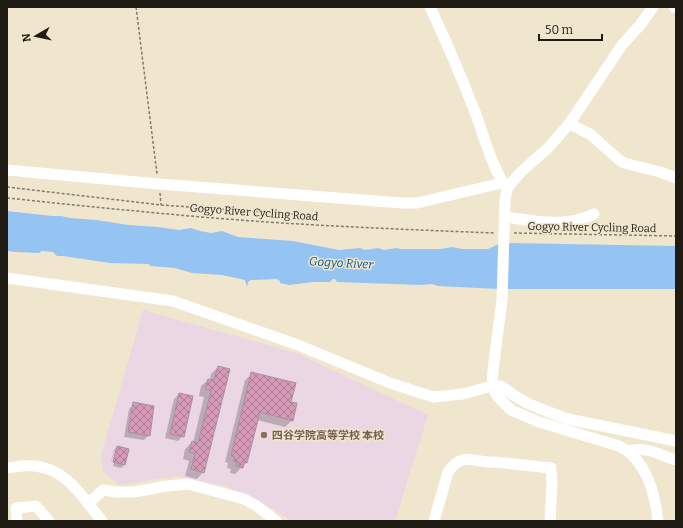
<svg xmlns="http://www.w3.org/2000/svg" width="683" height="528" viewBox="0 0 683 528" font-family="Bitter,'Noto Sans JP',serif">
	<style>
		.education { fill: #ebd6e3 }
		.water { fill: #95c4f2 }
		.shadow { fill: #0003 }
		.building { fill: url(#building-cross-hatch); stroke: #a8909c }
		.lines { fill: none; stroke-linecap: round; stroke-linejoin: round }
		.path { stroke: #837c6c; stroke-width: 1.5; stroke-dasharray: 3 2; stroke-linecap: butt }
		.minor { stroke: #fff; stroke-width: 11 }
		.education-dot { fill: #8d6e63; stroke: #f0e6ce; stroke-width: 1.5 }
		.labels { text-anchor: middle; stroke-width: 3; stroke-linejoin: round; paint-order: stroke }
		.street-label { font-size: 11px; fill: #201c13; stroke: #f0e6ce }
		.education-label { font-size: 11px; font-weight: bold; fill: #785e54; stroke: #f0e6ce; text-anchor: start }
		.water-label { font-size: 12px; font-style: italic; fill: #09538a; stroke: #f0e6ce }
	</style>
	<defs>
		<pattern id="building-cross-hatch" width="8" height="8" patternUnits="userSpaceOnUse"><rect width="8" height="8" fill="#d699b8"/><path d="M0 0l8 8M0 8l8-8" fill="none" stroke="#ad7c94"/></pattern>
	</defs>
	<rect width="100%" height="100%" fill="#f0e6ce"/>
	<!-- education -->
	<polygon class="education" points="143,310 296,353 428,415 395,521 291,521 273,509 226,486 176,476 119,485 113,480 103,471 101,455"/>
	<!-- water -->
	<polygon class="water" points="7,211 52,216 61,216 70,218 96,220 129,225 158,227 179,230 191,228 200,231 211,233 222,231 238,237 293,241 339,250 360,248 365,250 378,248 384,250 397,248 400,249 441,249 452,247 462,249 488,249 499,244 510,243 676,246 676,289 499,289 438,286 432,284 420,285 337,282 335,279 333,279 330,282 313,282 289,285 280,283 280,281 277,279 251,280 248,282 247,287 245,280 222,275 192,273 175,268 150,266 149,264 110,263 63,256 57,256 53,252 42,251 39,253 16,252 7,251"/>
	<!-- shadow -->
	<g class="shadow">
		<polygon points="218,367 203,472 197,479 185,476 189,461 183,459 185,449 192,442 193,443 204,397 199,396 201,386 208,380 210,380 211,374"/>
		<polygon points="252,374 290,402 292,420 285,427 257,420 246,463 235,474 230,473 231,469 227,468 228,463 225,462 245,380"/>
		<polygon points="179,394 183,436 178,441 165,438 174,399"/>
		<polygon points="134,404 149,435 144,440 124,437 129,409"/>
		<polygon points="117,447 124,465 121,468 113,466 117,450 115,450 110,465 114,450"/>
	</g>
	<!-- building -->
	<g class="building">
		<polygon points="218,366 230,369 204,473 191,469 195,454 189,452 192,441 198,443 211,391 205,389 208,379 214,380"/>
		<polygon points="251,372 296,383 291,402 297,403 293,421 260,412 247,463 244,462 243,468 236,466 237,462 233,461 235,457 231,456"/>
		<polygon points="179,393 193,396 184,437 170,434"/>
		<polygon points="133,402 154,406 150,436 128,432"/>
		<polygon points="117,446 129,449 125,465 113,462"/>
	</g>
	<g class="lines">
		<!-- path -->
		<g class="path">
			<polyline points="136,7 157,174"/>
			<polyline points="7,187 161,205 309,215"/>
			<polyline points="160,193 161,205"/>
			<path d="M7,198c87,9 173,18 260,24 76,5 151,8 227,11"/>
			<polyline points="514,233 676,236"/>
		</g>
		<!-- minor -->
		<g class="minor">
			<path d="M430,7c16,34 31,69 45,105 8,21 18,59 32,76"/>
			<path d="M653,7l-12,17 -19,21 -53,79 -20,23 -28,25 -8,9 -6,8 -2,12 -3,99 -9,70 -1,16 6,11 13,13 28,12 80,24c27,13 36,48 39,75"/>
			<polyline points="674,7 676,7"/>
			<polyline points="569,124 590,134 618,159 624,163 660,172 676,178"/>
			<polyline points="7,170 159,184 402,203 417,203 502,183"/>
			<path d="M505,217c31,4 60,11 89,-3"/>
			<polyline points="7,278 173,301 298,345 390,383 433,397 463,394 492,386 501,386 512,394 527,403 546,411 568,419 676,441"/>
			<path d="M628,451c20,-5 30,4 48,9"/>
			<path d="M7,468c9,-1 18,-3 28,-2 32,3 48,32 67,55"/>
			<polyline points="88,504 103,490 117,492 134,492 167,486 188,484 244,499 257,506 276,521"/>
			<polyline points="17,521 16,508 36,506 49,521"/>
			<path d="M434,521l14,-49c15,-22 27,-8 47,-10l56,6 1,15 -2,38"/>
		</g>
	</g>
	<!-- markers -->
	<circle class="education-dot" cx="264" cy="435" r="4"/>
	<g class="labels">
		<!-- street labels -->
		<g class="street-label">
			<text transform="translate(254 212) rotate(4)" y="4">Gogyo River Cycling Road</text>
			<text transform="translate(592 227) rotate(1)" y="4">Gogyo River Cycling Road</text>
		</g>
		<!-- education labels -->
		<g class="education-label">
			<text x="272" y="439">四谷学院高等学校 本校</text>
		</g>
		<!-- water labels -->
		<g class="water-label">
			<text transform="translate(341 263) rotate(3)" y="4">Gogyo River</text>
		</g>
	</g>
	<!-- border -->
	<rect width="683" height="528" fill="none" stroke="#201c13" stroke-width="16"/>
	<!-- north arrow -->
	<g transform="translate(36 36) rotate(261)" stroke="#f0e6ce" stroke-width="3" paint-order="stroke">
	<path d="M0-3L7 15L0 10L-7 15Z" fill="#201c13"/>
	<text y="-6" font-size="11" font-weight="bold" text-anchor="middle" fill="#201c13">N</text>
	</g>
	<!-- scale -->
	<path d="M539 34v6h63v-6" fill="none" stroke="#201c13" stroke-width="2"/>
	<text x="545" y="34" font-size="12" fill="#201c13" stroke="#f0e6ce" stroke-width="3" paint-order="stroke">50 m</text>
</svg>
